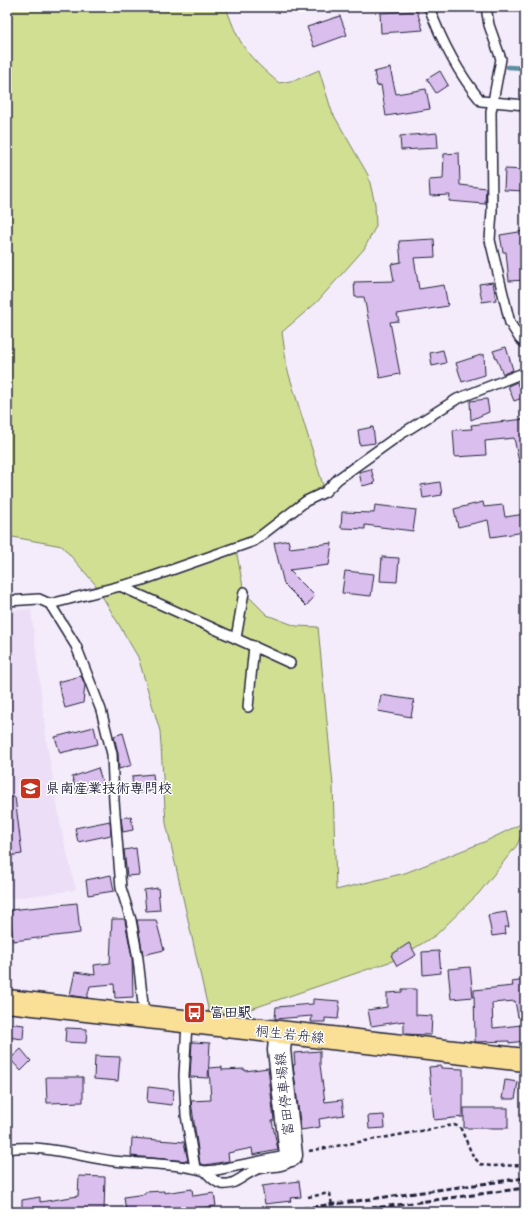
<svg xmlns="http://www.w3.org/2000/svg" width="532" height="1219" viewBox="0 0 532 1219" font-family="Dekko,'Klee One',sans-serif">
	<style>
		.built { fill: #ecdef6 }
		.green { fill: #d1df93; stroke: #7a8067 }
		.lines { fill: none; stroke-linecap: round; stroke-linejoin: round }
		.stream { stroke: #5d8da0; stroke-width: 4.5 }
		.building { fill: #dabfee; stroke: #22223b }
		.lane-casing { stroke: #22223b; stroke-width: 12 }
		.secondary-casing { stroke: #22223b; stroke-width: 25 }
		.primary-casing { stroke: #22223b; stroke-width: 25 }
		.path { stroke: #22223b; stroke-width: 2.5; stroke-dasharray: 4 3; stroke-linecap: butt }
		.lane { stroke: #fff; stroke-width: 9 }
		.secondary { stroke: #fff; stroke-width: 22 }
		.primary { stroke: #fadf96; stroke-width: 22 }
		.rail { stroke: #22223b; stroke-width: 3; stroke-dasharray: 6 3; stroke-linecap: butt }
		.path-bridge { stroke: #22223b; stroke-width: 2.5; stroke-dasharray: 4 3; stroke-linecap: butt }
		.labels { text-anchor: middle; stroke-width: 3; stroke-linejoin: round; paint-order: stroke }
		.poi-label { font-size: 14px; font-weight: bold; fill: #22223b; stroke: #fff; text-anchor: start }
		.street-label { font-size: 14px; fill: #22223b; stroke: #fff }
	</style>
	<rect width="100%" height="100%" fill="#f4ecfa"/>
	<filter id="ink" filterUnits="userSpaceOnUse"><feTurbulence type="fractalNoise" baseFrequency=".025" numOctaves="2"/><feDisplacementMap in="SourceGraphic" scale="8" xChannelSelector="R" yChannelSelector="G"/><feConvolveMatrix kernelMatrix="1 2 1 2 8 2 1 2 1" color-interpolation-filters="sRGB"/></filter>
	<g filter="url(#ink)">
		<!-- built -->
		<polygon class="built" points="31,609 47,744 62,833 76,890 7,899 7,611"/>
		<!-- green -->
		<path class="green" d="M7,7h219c13,38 22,50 53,76l17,-3 23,-10 13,42 36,63 7,29 1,22 -12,23 -47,53 -35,30 5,36 36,117 -87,64 8,43 23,23 29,11 22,1 15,158 3,105 69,-17 79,-31 41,-20v5l-8,18 -38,48 -43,42 -41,25 -144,49 -41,8 -44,-194 -6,-92 -22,-74 -43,-73 -33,-38 -55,-10z"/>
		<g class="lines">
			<!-- stream -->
			<polyline class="stream" points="508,67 525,68"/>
		</g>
		<!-- building -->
		<g class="building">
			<polygon points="417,11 423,30 381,33 380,13"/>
			<polygon points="340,16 347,35 314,47 307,27"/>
			<polygon points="390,68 396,94 426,89 430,109 386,116 381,85 377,86 374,72"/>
			<polygon points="440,71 448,85 436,93 427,79"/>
			<polygon points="437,133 438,148 401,150 400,136"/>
			<polygon points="459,153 460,185 486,188 485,204 449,201 450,195 430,196 429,180 443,179 444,154"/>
			<polygon points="505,169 525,170 525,191 504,190"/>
			<polygon points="525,231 525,280 509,281 506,252 503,252 500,235"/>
			<polygon points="434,239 435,257 414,258 419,289 444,285 448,306 397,314 399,321 390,322 400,374 380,378 364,297 355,297 354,282 394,281 391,264 401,262 399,241"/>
			<polygon points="493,282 496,300 482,302 479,284"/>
			<polygon points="506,347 513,370 503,374 493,351"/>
			<polygon points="443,350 446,363 432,366 430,353"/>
			<polygon points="484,354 485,375 462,382 456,363"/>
			<polygon points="517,382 518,386 525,383 525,397 514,401 508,386"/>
			<polygon points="487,399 489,412 471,420 470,401"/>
			<polygon points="525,419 525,462 519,462 514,438 485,441 486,455 455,457 453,430 472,429 471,425"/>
			<polygon points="373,427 375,443 360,445 358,430"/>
			<polygon points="371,469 375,483 362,486 359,472"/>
			<polygon points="440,482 442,495 423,498 421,485"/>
			<polygon points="483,502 484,507 503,505 505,517 525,514 525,532 491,537 488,520 458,527 454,509"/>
			<polygon points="375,505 416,510 413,531 365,525 365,529 341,528 342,512 374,513"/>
			<polygon points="288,540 290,548 332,543 329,565 289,570 315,596 306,606 284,584 274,543"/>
			<polygon points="382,557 399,558 397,582 380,581"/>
			<polygon points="345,571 374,574 371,596 342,593"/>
			<polygon points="81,676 85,685 83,703 65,708 58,682"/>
			<polygon points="381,695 414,700 411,717 378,711"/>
			<polygon points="94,727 98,744 60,753 55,737"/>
			<polygon points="123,733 132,765 119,769 118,753 114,736"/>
			<polygon points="98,768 103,784 77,792 72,777"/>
			<polygon points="153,774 155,791 133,793 132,776"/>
			<polygon points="7,797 15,797 22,854 7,856"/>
			<polygon points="131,816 133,830 123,832 121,818"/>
			<polygon points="110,821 111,835 78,842 75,828"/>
			<polygon points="136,848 139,875 127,876 124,850"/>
			<polygon points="111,875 114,891 88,895 86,880"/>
			<polygon points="158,888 160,910 146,911 144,890"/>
			<polygon points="77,903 80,933 13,941 10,910"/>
			<polygon points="506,912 509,927 505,927 506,934 492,936 488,915"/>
			<polygon points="112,919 125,919 125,921 132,958 133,997 115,998 114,984 90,986 87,998 70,995 75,972 95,975 94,965 110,963"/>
			<polygon points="137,920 156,920 164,950 143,955"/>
			<polygon points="409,943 416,955 397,966 391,955"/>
			<polygon points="439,951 441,973 423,975 422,952"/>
			<polygon points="470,967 473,997 451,999 448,969"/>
			<polygon points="525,980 525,1017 518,1017 515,1001 492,1003 493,1028 522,1025 524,1041 509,1043 509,1041 475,1042 474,990 513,986 512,982"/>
			<polygon points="402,989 416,989 416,1015 432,1016 431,1035 404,1034 404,1021 371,1026 368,1010 387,1007 387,993 402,992"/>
			<polygon points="313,999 340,1001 338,1019 325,1018 325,1022 311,1022 312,1016 275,1019 276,1007 313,1004"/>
			<polygon points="7,1023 24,1025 23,1039 7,1037"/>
			<polygon points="66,1028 87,1029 86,1043 65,1042"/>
			<polygon points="192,1042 210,1043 208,1078 190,1077"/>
			<polygon points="21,1049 31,1061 21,1071 10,1059"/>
			<polygon points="320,1051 320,1065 325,1102 342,1100 344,1115 319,1119 320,1127 301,1130 293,1065 295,1065 294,1053"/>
			<polygon points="95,1056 120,1057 118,1081 94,1079"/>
			<polygon points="441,1066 441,1068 463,1069 463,1117 434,1120 429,1067"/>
			<polygon points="222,1067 222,1070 245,1069 245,1071 268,1068 274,1120 272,1121 278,1150 253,1155 252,1148 228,1153 229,1161 205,1165 200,1164 191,1101 211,1100 209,1068"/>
			<polygon points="46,1077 83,1077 83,1102 47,1103"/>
			<polygon points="505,1080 518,1082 515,1099 502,1099"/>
			<polygon points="148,1087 174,1090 172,1105 147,1102"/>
			<rect x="464" y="1108" width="44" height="20"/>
			<polygon points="384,1115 385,1128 369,1129 368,1116"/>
			<polygon points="132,1138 184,1142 188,1161 131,1156"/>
			<polygon points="79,1176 105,1177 104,1212 22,1212 22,1200 40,1197 40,1202 78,1196"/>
			<polygon points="299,1181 301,1197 290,1198 291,1201 265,1204 262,1186"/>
			<polygon points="192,1189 193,1196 214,1193 216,1206 165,1212 126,1212 124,1197 145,1194 145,1192 164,1191 164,1193"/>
		</g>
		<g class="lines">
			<defs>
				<g id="lane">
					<path d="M429,7c12,33 29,66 52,94l44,4"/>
					<polyline points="486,7 489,25 501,59 491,112 492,211 490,240 510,323 520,339 525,343"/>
					<polyline points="120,586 290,663"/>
					<polyline points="7,601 39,599 50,604 76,646 101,710 112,754 114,801 121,888 131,920 138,959 143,1004 142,1017"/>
					<polyline points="50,604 140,581 254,541 306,501 325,492 338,479 398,436 457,399 523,373 525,371"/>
					<polyline points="236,638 244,592"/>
					<polyline points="248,707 254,646"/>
					<polyline points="187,1023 184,1076 186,1115 195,1168"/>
					<path d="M7,1149c37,-5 70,7 106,12 31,3 62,2 92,10l11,-1 75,-15v6c-9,7 -22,5 -33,8 -13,4 -22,17 -36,15 -8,-2 -12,-8 -17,-13"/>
				</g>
				<polyline id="secondary" points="281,1033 279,1050 291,1155"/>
				<polyline id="primary" points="7,1001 525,1060"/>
			</defs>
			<!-- lane casing -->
			<use href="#lane" class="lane-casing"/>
			<!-- secondary casing -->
			<use href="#secondary" class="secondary-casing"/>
			<!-- primary casing -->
			<use href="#primary" class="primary-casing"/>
			<!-- path -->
			<g class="path">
				<polyline points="524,721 525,721"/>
				<polyline points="309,1151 454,1125 460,1127 473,1156 480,1164 491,1166 525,1165"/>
				<polyline points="308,1197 330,1193"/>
			</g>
			<!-- lane -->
			<use href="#lane" class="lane"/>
			<!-- secondary -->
			<use href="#secondary" class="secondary"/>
			<!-- primary -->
			<use href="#primary" class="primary"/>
			<!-- rail -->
			<g class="rail">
				<polyline points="276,1212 525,1178"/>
				<polyline points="344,1212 525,1188"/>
			</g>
			<!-- path-bridge -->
			<polyline class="path-bridge" points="330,1193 333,1212"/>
		</g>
	</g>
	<!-- icons -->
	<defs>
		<symbol id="school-square" viewBox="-11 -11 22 22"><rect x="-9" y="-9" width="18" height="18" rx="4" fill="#c8321e" stroke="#fff"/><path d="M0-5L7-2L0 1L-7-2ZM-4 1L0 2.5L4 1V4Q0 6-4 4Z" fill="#fff"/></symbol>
		<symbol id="bus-square" viewBox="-11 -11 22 22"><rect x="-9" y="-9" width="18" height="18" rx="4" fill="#c8321e" stroke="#fff"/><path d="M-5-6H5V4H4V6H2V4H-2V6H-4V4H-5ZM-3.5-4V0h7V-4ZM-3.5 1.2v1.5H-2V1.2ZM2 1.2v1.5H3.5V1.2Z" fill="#fff"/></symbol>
	</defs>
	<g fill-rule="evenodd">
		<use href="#school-square" x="18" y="776" width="25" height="25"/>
		<use href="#bus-square" x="182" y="1000" width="25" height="25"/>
	</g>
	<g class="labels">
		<!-- poi labels -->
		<g class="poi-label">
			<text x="46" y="793">県南産業技術専門校</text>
			<text x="210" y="1017">富田駅</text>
		</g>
		<!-- street labels -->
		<g class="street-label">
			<text transform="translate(290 1034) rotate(6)" y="5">桐生岩舟線</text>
			<text transform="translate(284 1094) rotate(-96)" y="5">富田停車場線</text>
		</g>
	</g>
	<!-- margin -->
	<rect width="532" height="1219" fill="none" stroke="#fff" stroke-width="24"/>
	<rect x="12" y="12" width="508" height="1195" fill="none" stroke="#22223b" stroke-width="1.5" filter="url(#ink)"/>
</svg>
